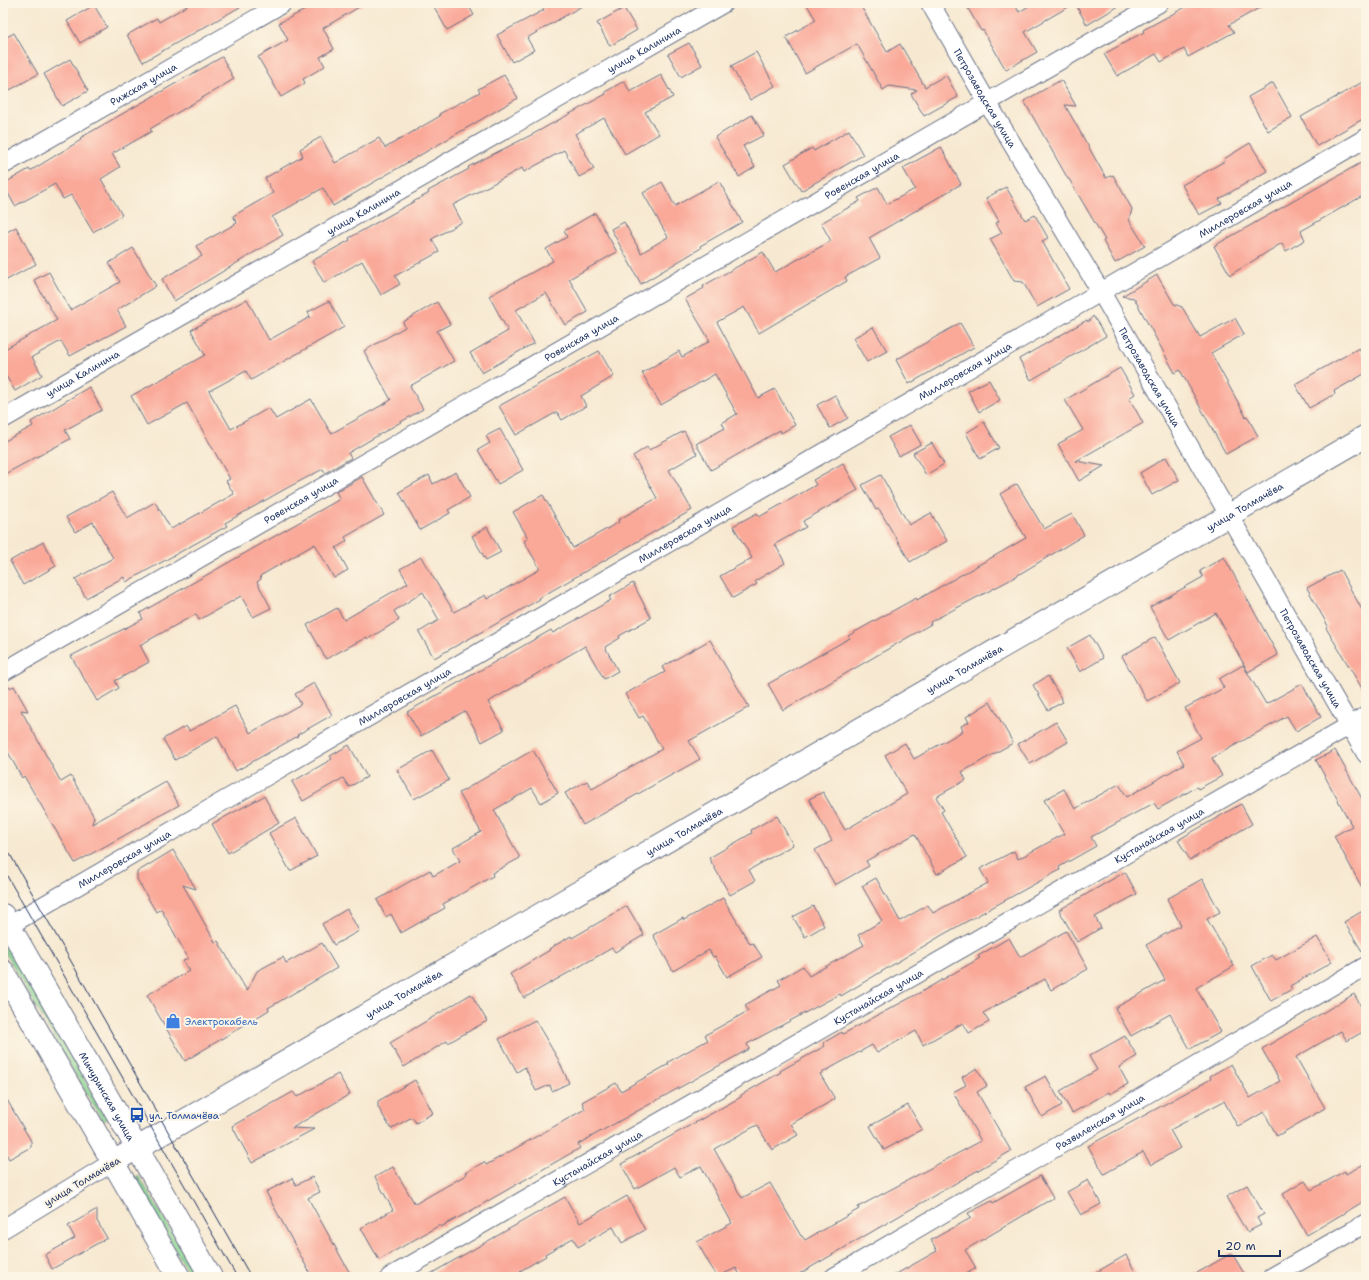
<svg xmlns="http://www.w3.org/2000/svg" width="1369" height="1280" viewBox="0 0 1369 1280" font-family="'Shantell Sans',sans-serif">
	<style>
		.green { fill: #91dc99; stroke: #56867c }
		.building { fill: #faa999 }
		.lines { fill: none; stroke-linecap: round; stroke-linejoin: round }
		.minor-casing { stroke: #687086; stroke-width: 20 }
		.tertiary-casing { stroke: #687086; stroke-width: 24 }
		.secondary-casing { stroke: #687086; stroke-width: 24 }
		.minor { stroke: #fff; stroke-width: 18 }
		.tertiary { stroke: #fff; stroke-width: 22 }
		.secondary { stroke: #fff; stroke-width: 22 }
		.tram { stroke: #1b2f5e; stroke-width: 1 }
		.labels { text-anchor: middle; stroke-width: 4; stroke-linejoin: round; paint-order: stroke }
		.street-label { font-size: 10px; fill: #1b2f5e; stroke: #fcf5e5 }
		.shop-label { font-size: 10px; fill: #366cbe; stroke: #fcf5e5; text-anchor: start }
		.transit-label { font-size: 10px; fill: #164399; stroke: #fcf5e5; text-anchor: start }
	</style>
	<rect width="100%" height="100%" fill="#fcf5e5"/>
	<filter id="ink" filterUnits="userSpaceOnUse"><feTurbulence type="fractalNoise" baseFrequency=".025" numOctaves="2"/><feDisplacementMap in="SourceGraphic" scale="8" xChannelSelector="R" yChannelSelector="G"/><feConvolveMatrix kernelMatrix="1 2 1 2 8 2 1 2 1" color-interpolation-filters="sRGB"/></filter>
	<filter id="wash" filterUnits="userSpaceOnUse"><feTurbulence type="fractalNoise" baseFrequency=".012" numOctaves="4" result="noise"/><feDisplacementMap in="SourceGraphic" scale="16" xChannelSelector="R" yChannelSelector="G"/><feGaussianBlur stdDeviation="0.9" result="paint"/><feColorMatrix in="noise" values="0 0 0 0 0 0 0 0 0 0 0 0 0 0 0 0 0 1.4 0 .05"/><feComposite in="paint" operator="in"/></filter>
	<g filter="url(#wash)">
		<rect width="100%" height="100%" fill="#f7e9d1"/>
		<!-- green -->
		<g class="green">
			<polygon points="8,946 107,1119 103,1122 3,949"/>
			<polygon points="139,1176 197,1277 191,1277 135,1179"/>
		</g>
		<g id="blocks">
			<!-- building -->
			<g class="building">
				<polygon points="192,3 247,3 143,62 127,35 157,18 159,22"/>
				<polygon points="319,3 366,3 323,28 334,49 320,57 325,66 303,79 305,83 281,97 258,57 288,40 279,23"/>
				<polygon points="432,3 467,3 474,15 447,30"/>
				<polygon points="540,3 587,3 527,38 534,50 512,62 497,35 544,10"/>
				<polygon points="806,3 859,3 887,52 900,44 925,87 946,75 958,97 924,116 911,94 917,90 889,86 883,90 857,44 805,73 786,37 816,20"/>
				<polygon points="965,3 1014,3 1019,12 1034,3 1124,3 1087,25 1075,3 1025,32 1037,52 1006,70 983,30 981,31"/>
				<polygon points="1193,3 1268,3 1229,25 1234,32 1188,57 1184,49 1161,62 1156,54 1117,76 1104,54 1144,32 1143,30"/>
				<polygon points="94,5 107,27 80,43 67,21"/>
				<polygon points="624,8 637,30 610,46 597,23"/>
				<polygon points="14,33 38,74 3,94 3,39"/>
				<polygon points="689,43 702,65 681,77 668,54"/>
				<polygon points="756,52 775,86 750,100 731,66"/>
				<polygon points="222,57 234,79 150,129 152,131 112,154 120,167 101,179 122,215 93,232 71,195 63,199 55,184 15,206 3,184 29,169 30,171 81,140 80,138"/>
				<polygon points="70,59 88,91 62,106 44,74"/>
				<polygon points="504,75 518,98 333,206 323,188 272,217 283,235 174,301 162,279 202,256 196,246 237,223 233,216 273,193 265,178 303,156 300,149 321,137 335,163 379,138 385,148 440,116 439,114 480,92 478,89"/>
				<polygon points="661,75 673,97 645,112 659,134 625,154 604,118 575,134 594,169 579,177 564,150 524,172 522,168 453,205 462,222 432,239 439,252 395,276 400,284 381,295 362,261 324,283 312,261 350,240 349,238 429,193 428,191 469,169 468,167 535,133 606,94 605,92 624,81 630,92"/>
				<polygon points="1061,80 1076,106 1065,105 1106,178 1113,175 1132,209 1129,220 1145,246 1115,263 1103,241 1105,240 1069,179 1068,179 1024,101"/>
				<polygon points="1366,80 1366,117 1317,146 1301,117"/>
				<polygon points="1273,83 1292,117 1268,131 1248,97"/>
				<polygon points="752,115 764,135 743,146 755,167 739,177 715,137"/>
				<polygon points="849,130 863,155 801,191 785,164 812,148 814,151"/>
				<polygon points="1250,143 1267,171 1219,199 1222,203 1199,215 1182,185 1225,161 1224,159"/>
				<polygon points="941,147 961,184 869,238 880,258 845,277 847,281 759,333 744,307 717,322 758,398 775,389 795,425 781,433 780,430 711,470 696,444 725,428 722,423 737,414 715,374 661,405 642,373 679,351 682,357 710,341 685,299 704,288 703,286 763,252 775,272 831,241 821,223 860,201 858,198 878,187 887,204 915,189 903,168"/>
				<polygon points="1366,160 1366,194 1301,231 1305,240 1286,251 1282,243 1230,275 1214,246"/>
				<polygon points="719,181 742,222 700,246 701,248 641,284 611,229 624,222 641,253 668,237 643,193 662,182 675,206"/>
				<polygon points="1006,187 1025,220 1035,215 1048,238 1042,241 1069,289 1037,307 1023,282 1014,281 990,239 1002,233 996,223 999,221 986,198"/>
				<polygon points="595,213 617,252 569,279 588,312 565,325 546,293 516,310 534,343 482,373 470,353 508,331 489,296 553,261 546,249 567,237 564,231"/>
				<polygon points="16,227 36,264 3,282 3,234"/>
				<polygon points="133,248 156,286 117,310 126,326 70,356 61,341 32,357 42,375 15,391 3,371 3,350 57,320 34,280 49,272 70,310 120,282 109,263"/>
				<polygon points="1157,275 1174,304 1182,307 1200,337 1235,318 1244,334 1211,353 1246,417 1247,416 1258,436 1226,454 1180,370 1175,373 1134,298 1122,296"/>
				<polygon points="247,299 269,340 310,317 308,312 329,301 344,327 251,380 246,371 209,391 231,429 269,408 276,419 311,399 331,433 334,432 391,400 364,351 405,327 403,322 437,302 450,324 437,331 454,361 410,386 423,409 348,453 351,458 325,473 323,469 287,488 225,523 227,526 126,582 124,577 86,598 75,579 113,558 93,522 75,532 66,517 112,492 127,518 155,502 171,529 234,494 226,481 230,479 187,403 147,425 131,396 205,355 191,330"/>
				<polygon points="1093,316 1106,336 1031,380 1019,359 1087,320 1088,322"/>
				<polygon points="960,323 974,347 909,384 896,360"/>
				<polygon points="873,327 887,351 867,362 853,338"/>
				<polygon points="1359,348 1366,360 1366,373 1334,391 1335,394 1309,408 1295,384"/>
				<polygon points="599,351 614,376 581,396 586,406 562,420 557,412 516,435 499,406"/>
				<polygon points="1120,368 1135,394 1129,398 1143,423 1076,461 1104,466 1079,481 1058,444 1083,430 1065,400"/>
				<polygon points="989,380 1000,400 979,412 968,391"/>
				<polygon points="89,387 102,410 65,430 70,439 3,475 3,442 33,426 31,422"/>
				<polygon points="835,395 848,418 830,428 817,405"/>
				<polygon points="984,422 999,448 980,459 966,433"/>
				<polygon points="910,425 921,444 899,456 888,437"/>
				<polygon points="500,429 523,470 498,484 478,450 490,443 486,436"/>
				<polygon points="684,431 697,454 669,470 692,510 539,598 540,599 514,614 434,658 419,632 439,620 423,592 394,611 399,620 368,639 367,637 326,659 307,625 337,608 344,620 408,583 400,569 421,557 454,612 485,595 487,599 539,570 539,567 524,541 528,538 513,512 543,495 573,548 619,522 618,520 657,498 633,456 647,447 649,450"/>
				<polygon points="932,443 944,464 926,475 913,453"/>
				<polygon points="1166,457 1179,480 1152,495 1140,473"/>
				<polygon points="843,463 858,490 803,521 806,527 775,544 785,563 755,581 757,584 733,598 720,576 752,558 733,526 757,513 759,517 816,485 813,480"/>
				<polygon points="456,472 470,497 448,510 450,513 420,530 399,492 429,475 433,484"/>
				<polygon points="881,475 909,525 931,513 947,541 910,562 879,509 876,510 862,485"/>
				<polygon points="362,477 384,515 345,537 347,541 336,548 348,570 334,578 315,544 260,576 261,579 257,582 271,608 253,617 241,596 199,620 196,614 140,645 149,662 115,681 119,688 97,701 71,656 143,619 140,613 340,499 336,492"/>
				<polygon points="1017,484 1044,529 1072,514 1084,535 1008,581 930,622 931,624 783,710 768,684 850,638 848,636 869,624 916,598 917,600 1026,538 1000,494"/>
				<polygon points="487,527 501,552 486,560 472,536"/>
				<polygon points="43,542 56,566 23,585 10,561"/>
				<polygon points="1224,557 1278,655 1248,672 1216,613 1169,640 1150,607 1203,577 1200,571"/>
				<polygon points="1340,570 1366,617 1366,695 1326,628 1328,626 1307,588"/>
				<polygon points="633,583 651,618 619,636 620,638 605,647 618,671 604,679 585,646 488,702 504,730 482,742 465,711 421,736 407,712 551,630 553,633 611,600 609,597"/>
				<polygon points="1090,635 1103,658 1080,672 1067,648"/>
				<polygon points="1155,637 1180,683 1147,701 1122,656"/>
				<polygon points="710,640 749,707 689,741 700,759 583,825 565,793 587,781 592,789 662,749 643,716 639,718 625,694 665,672 662,667"/>
				<polygon points="1243,665 1266,704 1302,684 1321,717 1296,731 1287,716 1212,758 1222,776 1198,789 1197,787 1158,809 1154,803 1091,837 1096,846 1059,867 1060,870 944,934 841,996 840,994 747,1044 749,1049 578,1144 580,1148 467,1213 441,1227 440,1225 379,1260 361,1228 393,1210 375,1177 393,1167 415,1204 466,1175 465,1173 484,1162 486,1165 585,1109 582,1102 616,1083 621,1091 669,1064 668,1062 708,1040 705,1035 748,1011 745,1005 781,985 778,980 803,966 809,976 864,945 858,935 882,921 862,886 876,878 900,921 928,905 933,913 988,883 980,869 1014,851 1018,859 1064,834 1044,800 1064,789 1075,809 1119,784 1127,797 1184,764 1177,751 1201,738 1185,708 1224,688 1219,679"/>
				<polygon points="1048,676 1063,702 1048,710 1033,685"/>
				<polygon points="3,682 6,682 9,688 14,686 28,711 21,710 61,782 71,776 94,817 92,824 166,782 179,805 75,863 24,776 22,778 3,743"/>
				<polygon points="314,683 332,715 297,735 298,736 236,771 217,736 175,760 163,739 186,726 189,731 235,706 250,733 301,704 295,694"/>
				<polygon points="990,702 1013,743 962,772 966,780 936,797 944,810 941,812 967,857 937,874 915,834 866,861 869,866 835,885 815,850 832,841 809,799 823,792 845,830 907,794 885,755 905,743 914,759 963,731 961,726 969,722 966,717"/>
				<polygon points="1056,722 1068,742 1030,764 1018,744"/>
				<polygon points="349,745 367,777 349,787 343,778 303,801 292,782 332,759 330,756"/>
				<polygon points="432,750 449,780 414,799 397,770"/>
				<polygon points="533,750 558,793 541,803 532,788 494,810 520,858 492,873 493,876 443,904 445,908 401,933 391,914 386,917 377,900 430,870 433,876 460,861 453,848 481,832 459,793"/>
				<polygon points="1335,750 1366,806 1366,895 1334,836 1352,826 1316,760"/>
				<polygon points="264,796 279,823 228,853 212,824"/>
				<polygon points="1241,804 1252,824 1190,860 1178,840"/>
				<polygon points="777,816 793,845 749,870 755,881 730,895 709,858 752,833 751,830"/>
				<polygon points="296,818 317,856 290,871 269,833"/>
				<polygon points="173,850 196,889 183,885 215,942 218,941 247,991 257,971 283,957 286,963 322,943 337,968 268,1008 269,1010 185,1061 147,995 189,971 183,961 188,958 161,909 156,912 137,879 137,872"/>
				<polygon points="1125,872 1137,894 1095,917 1101,928 1077,942 1059,910"/>
				<polygon points="1202,879 1220,912 1207,919 1234,966 1196,988 1221,1032 1190,1049 1170,1014 1131,1036 1115,1008 1165,980 1146,945 1181,925 1167,899"/>
				<polygon points="723,898 750,944 753,943 762,957 727,977 715,956 713,957 709,950 673,971 653,935 683,918 684,920"/>
				<polygon points="627,906 644,935 615,952 612,948 524,998 510,974 550,950 549,949 571,936 572,938"/>
				<polygon points="813,906 824,926 805,937 793,917"/>
				<polygon points="347,909 359,931 334,945 322,924"/>
				<polygon points="1366,909 1366,956 1365,956 1344,922"/>
				<polygon points="1066,931 1088,969 1051,990 1045,979 983,1013 989,1022 969,1033 963,1023 923,1045 916,1031 877,1053 872,1045 820,1074 835,1099 791,1124 798,1135 772,1150 757,1125 714,1149 742,1198 770,1183 801,1236 802,1236 805,1240 859,1209 858,1207 981,1141 953,1092 966,1085 962,1077 977,1068 987,1086 977,1092 1011,1151 794,1277 741,1277 736,1268 717,1277 697,1242 732,1223 701,1166 680,1177 674,1167 635,1189 621,1164 741,1097 741,1095 781,1072 780,1071 825,1046 823,1043 842,1032 843,1034 921,992 980,958 978,956 1009,938 1020,957"/>
				<polygon points="1317,937 1332,962 1290,986 1292,989 1271,1001 1252,966 1272,955 1276,960"/>
				<polygon points="471,994 487,1021 448,1043 447,1041 404,1067 390,1043"/>
				<polygon points="1354,994 1366,1015 1366,1030 1347,1041 1341,1031 1296,1057 1325,1108 1277,1136 1264,1112 1238,1127 1224,1101 1170,1130 1180,1148 1151,1165 1143,1152 1104,1174 1088,1146 1211,1079 1210,1076 1231,1064 1250,1098 1280,1081 1262,1049"/>
				<polygon points="535,1020 558,1059 569,1083 552,1091 550,1085 536,1091 525,1067 517,1072 499,1039"/>
				<polygon points="1125,1036 1137,1056 1119,1067 1128,1084 1110,1094 1109,1092 1072,1113 1060,1091 1097,1070 1089,1056"/>
				<polygon points="338,1074 350,1094 292,1128 314,1129 252,1163 232,1126 293,1092 297,1097"/>
				<polygon points="1046,1076 1062,1105 1042,1117 1025,1087"/>
				<polygon points="415,1080 433,1113 416,1123 412,1117 391,1129 378,1107 378,1101"/>
				<polygon points="3,1093 31,1141 31,1147 9,1159 3,1148"/>
				<polygon points="908,1105 922,1129 884,1150 870,1126"/>
				<polygon points="1366,1163 1366,1200 1307,1235 1283,1194 1305,1181 1311,1190 1345,1171 1346,1174"/>
				<polygon points="1040,1176 1053,1198 965,1250 976,1268 961,1277 891,1277 937,1251 931,1240 971,1218 968,1213 992,1201 993,1203"/>
				<polygon points="312,1177 320,1192 308,1198 352,1277 312,1277 266,1192 292,1178 296,1185"/>
				<polygon points="1088,1180 1101,1204 1081,1215 1067,1192"/>
				<polygon points="1247,1185 1264,1214 1257,1218 1261,1225 1247,1232 1226,1197"/>
				<polygon points="627,1196 645,1230 622,1243 613,1227 578,1247 573,1238 545,1254 546,1256 520,1271 523,1277 425,1277 565,1197 580,1223"/>
				<polygon points="97,1209 97,1221 107,1238 52,1269 45,1255 75,1238 68,1226"/>
				<polygon points="1232,1253 1246,1277 1190,1277"/>
				<polygon points="1126,1255 1138,1277 1088,1277"/>
			</g>
		</g>
	</g>
	<g filter="url(#ink)">
		<use href="#blocks" fill-opacity="0" stroke="#687086" stroke-width="1"/>
		<g class="lines">
			<defs>
				<g id="minor">
					<path id="s1" d="M930,3l57,99 114,190 265,462"/>
					<path id="s2" d="M3,165l280,-162"/>
					<path id="s3" d="M3,419l721,-416"/>
					<path id="s4" d="M3,672l1156,-669"/>
					<path id="s5" d="M3,929l1363,-791"/>
					<polyline points="3,1229 113,1162"/>
					<path id="s6" d="M390,1277l976,-561"/>
					<path id="s7" d="M834,1277l532,-311"/>
					<polyline points="1272,1277 1366,1223"/>
				</g>
				<g id="tertiary">
					<path id="s8" d="M113,1162l1253,-726"/>
				</g>
				<g id="secondary">
					<path id="s9" d="M3,915l208,362"/>
					<polyline points="3,971 179,1277"/>
				</g>
			</defs>
			<!-- minor casing -->
			<use href="#minor" class="minor-casing"/>
			<!-- tertiary casing -->
			<use href="#tertiary" class="tertiary-casing"/>
			<!-- secondary casing -->
			<use href="#secondary" class="secondary-casing"/>
			<!-- minor -->
			<use href="#minor" class="minor"/>
			<!-- tertiary -->
			<use href="#tertiary" class="tertiary"/>
			<!-- secondary -->
			<use href="#secondary" class="secondary"/>
			<!-- tram -->
			<g class="tram">
				<polyline points="3,842 251,1277"/>
				<polyline points="3,869 237,1277"/>
			</g>
		</g>
	</g>
	<!-- icons -->
	<defs>
		<symbol id="shop-bare" viewBox="-9 -9 18 18"><path d="M-5-2.5h2.3a2.7 3.5 0 0 1 5.4 0H5L5.5 6h-11ZM-1.5-2.5h3a1.5 2.3 0 0 0-3 0Z" fill="#3f7fe0" stroke="#fcf5e5" stroke-width="2.5" paint-order="stroke"/></symbol>
		<symbol id="bus-bare" viewBox="-9 -9 18 18"><path d="M-5-6H5V4H4V6H2V4H-2V6H-4V4H-5ZM-3.5-4V0h7V-4ZM-3.5 1.2v1.5H-2V1.2ZM2 1.2v1.5H3.5V1.2Z" fill="#1a4fb4" stroke="#fcf5e5" stroke-width="2.5" paint-order="stroke"/></symbol>
	</defs>
	<g fill-rule="evenodd">
		<use href="#shop-bare" x="162" y="1010" width="22" height="22"/>
		<use href="#bus-bare" x="126" y="1104" width="22" height="22"/>
	</g>
	<g class="labels">
		<!-- street labels -->
		<g class="street-label">
			<text dy="4" stroke="none"><textPath href="#s3" startOffset="740">улица Калинина</textPath></text>
			<text dy="4" stroke="none"><textPath href="#s2" startOffset="162">Рижская улица</textPath></text>
			<text dy="4" stroke="none"><textPath href="#s1" startOffset="110">Петрозаводская улица</textPath></text>
			<text dy="4" stroke="none"><textPath href="#s4" startOffset="992">Ровенская улица</textPath></text>
			<text dy="4" stroke="none"><textPath href="#s5" startOffset="1436">Миллеровская улица</textPath></text>
			<text dy="4" stroke="none"><textPath href="#s3" startOffset="416">улица Калинина</textPath></text>
			<text dy="4" stroke="none"><textPath href="#s4" startOffset="668">Ровенская улица</textPath></text>
			<text dy="4" stroke="none"><textPath href="#s5" startOffset="1112">Миллеровская улица</textPath></text>
			<text dy="4" stroke="none"><textPath href="#s3" startOffset="92">улица Калинина</textPath></text>
			<text dy="4" stroke="none"><textPath href="#s1" startOffset="434">Петрозаводская улица</textPath></text>
			<text dy="4" stroke="none"><textPath href="#s4" startOffset="344">Ровенская улица</textPath></text>
			<text dy="4" stroke="none"><textPath href="#s8" startOffset="1308">улица Толмачёва</textPath></text>
			<text dy="4" stroke="none"><textPath href="#s5" startOffset="788">Миллеровская улица</textPath></text>
			<text dy="4" stroke="none"><textPath href="#s1" startOffset="758">Петрозаводская улица</textPath></text>
			<text dy="4" stroke="none"><textPath href="#s8" startOffset="984">улица Толмачёва</textPath></text>
			<text dy="4" stroke="none"><textPath href="#s5" startOffset="464">Миллеровская улица</textPath></text>
			<text dy="4" stroke="none"><textPath href="#s8" startOffset="660">улица Толмачёва</textPath></text>
			<text dy="4" stroke="none"><textPath href="#s6" startOffset="887">Кустанайская улица</textPath></text>
			<text dy="4" stroke="none"><textPath href="#s5" startOffset="140">Миллеровская улица</textPath></text>
			<text dy="4" stroke="none"><textPath href="#s8" startOffset="336">улица Толмачёва</textPath></text>
			<text dy="4" stroke="none"><textPath href="#s6" startOffset="563">Кустанайская улица</textPath></text>
			<text dy="4" stroke="none"><textPath href="#s9" startOffset="209">Мичуринская улица</textPath></text>
			<text dy="4" stroke="none"><textPath href="#s7" startOffset="308">Развиленская улица</textPath></text>
			<text dy="4" stroke="none"><textPath href="#s6" startOffset="239">Кустанайская улица</textPath></text>
			<text transform="translate(82 1181) rotate(-31)" y="4">улица Толмачёва</text>
		</g>
		<!-- shop labels -->
		<g class="shop-label">
			<text x="185" y="1025">Электрокабель</text>
		</g>
		<!-- transit labels -->
		<g class="transit-label">
			<text x="149" y="1119">ул. Толмачёва</text>
		</g>
	</g>
	<!-- margin -->
	<rect width="1369" height="1280" fill="none" stroke="#fcf5e5" stroke-width="16"/>
	<!-- scale -->
	<path d="M1219 1250v6h61v-6" fill="none" stroke="#1b2f5e" stroke-width="2"/>
	<text x="1225" y="1250" font-size="12" fill="#1b2f5e" stroke="#fcf5e5" stroke-width="3" paint-order="stroke">20 m</text>
</svg>
